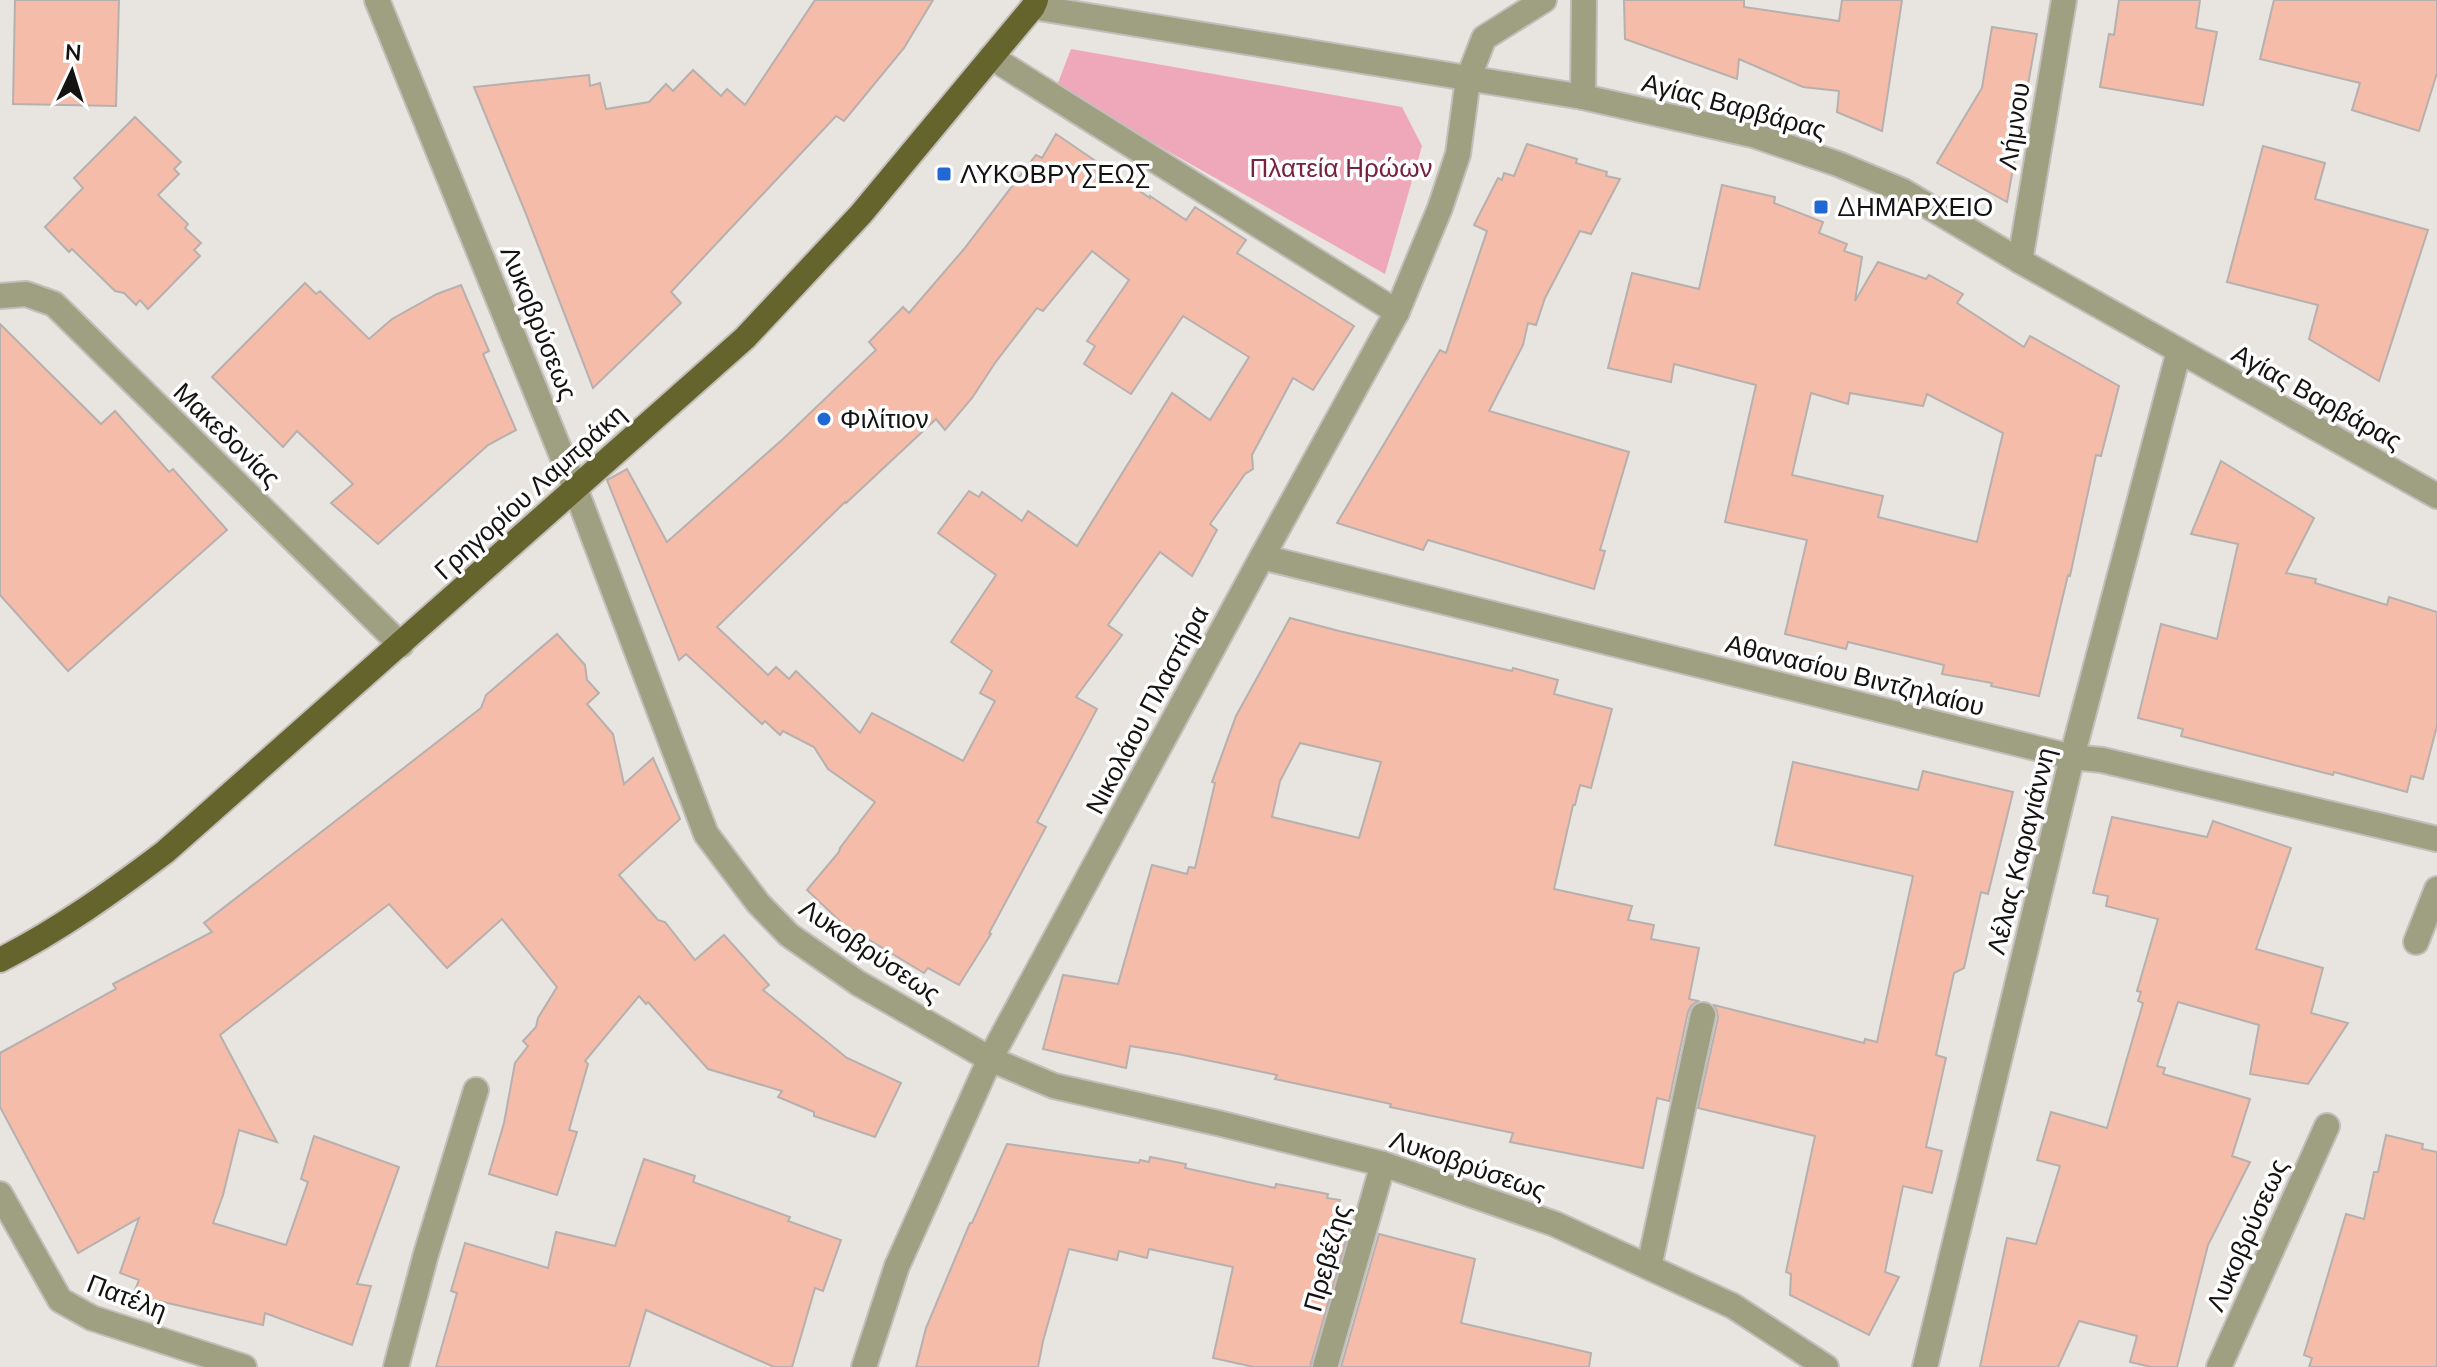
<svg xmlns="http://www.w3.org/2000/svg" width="2437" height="1367" viewBox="0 0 2437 1367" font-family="'Nunito Sans',sans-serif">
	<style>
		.green { fill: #efa8ba }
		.building { fill: #f6bcaa; stroke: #b6b0ae; stroke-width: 2; fill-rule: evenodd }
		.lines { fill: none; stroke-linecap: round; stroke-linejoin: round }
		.minor-casing { stroke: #c2beba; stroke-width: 28 }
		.major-casing { stroke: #c2beba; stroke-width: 28 }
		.minor { stroke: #9f9f82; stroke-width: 24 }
		.major { stroke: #66642d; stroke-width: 24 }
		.poi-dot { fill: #2068d3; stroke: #fff; stroke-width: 3 }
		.labels { text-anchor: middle; stroke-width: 7; stroke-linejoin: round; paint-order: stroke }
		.street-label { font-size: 26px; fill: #151312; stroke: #fff }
		.park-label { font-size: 26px; fill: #772240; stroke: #fff }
		.poi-label { font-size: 26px; fill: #151312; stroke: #fff; text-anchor: start }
	</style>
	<rect width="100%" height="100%" fill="#e8e4df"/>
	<!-- green -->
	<polygon class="green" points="1071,49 1402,107 1422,146 1385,274 1056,88"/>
	<!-- building -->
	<g class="building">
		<polygon points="15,0 119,0 116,106 13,104"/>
		<polygon points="815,0 933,0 904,48 844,121 836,116 671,292 681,303 593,388 526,214 474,87 589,75 590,86 600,83 606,109 649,102 666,84 673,91 693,70 721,96 727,89 745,105"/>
		<polygon points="1624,0 1744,0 1744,7 1839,21 1842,0 1902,0 1882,131 1837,112 1839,91 1803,87 1739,59 1737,79 1625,39"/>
		<polygon points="2119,0 2200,0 2196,28 2217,32 2203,105 2100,87 2109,34 2114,35"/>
		<polygon points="2274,0 2437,0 2437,73 2419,131 2352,110 2360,83 2260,59"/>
		<polygon points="1992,27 2037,34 2007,202 1937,163 1982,88"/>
		<polygon points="135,117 181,162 174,169 179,174 158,195 188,224 185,228 201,243 194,250 200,256 148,309 140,300 136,305 124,293 115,291 72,249 69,252 45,227 83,188 74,178"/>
		<path d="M1056,134l94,64v-2l36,24 9,-13 51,33 -9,13 117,73 -41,64 -20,-12 -41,77 1,14 -8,5 -35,50 7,6 -25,46 -32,-24 -52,73 14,10 -46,62 21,12 -60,113 9,5 -57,106 2,1 -32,51 -31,-17 -4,5 -81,-49 -36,-34 32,-38 1,-4 35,-46 -47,-33 -14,-22 -31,-16 -3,4 -15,-14 -3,3 -76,-70 -7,6 -72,-180 20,-11 40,73 116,-103 93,-89 -7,-8 34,-35 6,6 55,-64 72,-94 6,3zM1092,251l37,29 -42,61 8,5 -11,18 47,30 52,-78 66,41 -39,63 -38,-27 -95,153 -49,-35 -6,10 -40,-29 -3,5 -10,-6 -31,42 58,42 -45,67 41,29 -12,22 15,8 -32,60 -91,-48 -12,20 -64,-62 -7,8 -13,-12 -8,8 -51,-48 128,-125 1,1 90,-84 9,11 27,-32 23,-35 42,-55 6,3z"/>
		<polygon points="1527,144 1577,159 1576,163 1607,172 1606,176 1620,179 1591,234 1580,231 1545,298 1536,325 1528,323 1523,345 1489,411 1629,452 1600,550 1605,551 1594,589 1428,540 1423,550 1337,523 1440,350 1446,353 1487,231 1474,225 1498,178 1502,180 1504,173 1514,176"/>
		<polygon points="2263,146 2325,163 2315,199 2428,230 2379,381 2309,339 2318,305 2227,282"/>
		<path d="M1722,185l53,12 -1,6 49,19 -4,11 28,11 -3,7 18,6 -7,44 23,-39 48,17 3,-4 34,19 -6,9 67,44 6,-11 89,50 -18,70 -5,-1 -26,121 -2,-1 -29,121 -48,-10 1,-3 -50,-9 2,-9 -96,-23 -2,7 -61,-15 22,-94 -82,-18 31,-137 -82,-21 -3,18 -63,-14 24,-95 67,16zM1811,393l37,11 2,-11 73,13 4,-12 76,39 -26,109 -99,-25 5,-21 -91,-21z"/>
		<polygon points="305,283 316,294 320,291 369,339 392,319 437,294 461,285 489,351 483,354 516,430 488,445 378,544 331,503 353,484 297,431 283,447 212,377"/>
		<polygon points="0,324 101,424 115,411 169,472 173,469 227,530 68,671 0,595"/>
		<polygon points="2221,461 2314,518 2286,573 2316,579 2315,583 2387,605 2389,597 2437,612 2437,726 2423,779 2411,776 2407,792 2334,772 2333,775 2181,736 2183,729 2138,718 2161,624 2217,639 2238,544 2191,534"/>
		<path d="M1290,618l49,13 173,40 1,-3 45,12 -4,14 58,15 -21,79 -11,-3 -5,20h-2l-19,84 78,17 -4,14 26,5 -3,14 48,9 -10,51 9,2 -7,5 -3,6 -19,89 -12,-3 -14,70 -133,-26 3,-9 -123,-26 1,-3 -116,-25 2,-4 -99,-21 -48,-8 -4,22 -83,-19 20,-74 55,9 34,-119 35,9 2,-7 6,1 20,-85 -3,-1 24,-66zM1300,743l81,19 -22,76 -87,-21 8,-36z"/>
		<polygon points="557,634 585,665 587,680 599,693 587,704 613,734 624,784 653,758 680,819 619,875 658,920 665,922 695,960 724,935 769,985 763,990 847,1058 901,1083 875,1137 814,1116 814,1112 778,1097 782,1091 708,1069 648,1002 646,1004 639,996 585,1061 588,1064 569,1130 577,1132 557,1195 489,1174 504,1123 515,1063 528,1046 523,1041 536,1027 538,1018 557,987 502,919 447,968 389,904 220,1035 277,1142 239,1130 223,1195 213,1223 286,1245 308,1182 301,1179 314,1136 399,1167 357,1284 371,1286 352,1345 265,1313 263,1325 133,1295 139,1280 120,1273 139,1218 78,1253 0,1107 0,1053 116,989 113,984 212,932 204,923 481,708 486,695"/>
		<polygon points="1793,762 1918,790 1923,771 2013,792 1988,894 1981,892 1964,968 1954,973 1936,1055 1946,1058 1926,1147 1942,1151 1932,1193 1903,1186 1885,1272 1899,1277 1869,1335 1790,1295 1791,1274 1786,1272 1815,1136 1698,1108 1718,1018 1717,1011 1714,1005 1864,1043 1865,1039 1877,1042 1913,876 1775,845"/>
		<polygon points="2112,817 2207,837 2213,821 2291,848 2256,949 2323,968 2311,1013 2348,1023 2308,1084 2250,1074 2259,1025 2178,1002 2157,1066 2165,1068 2163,1074 2250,1099 2232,1156 2250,1162 2208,1245 2177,1367 2151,1367 2130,1362 2137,1336 2079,1321 2058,1367 1980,1367 2007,1238 2036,1244 2060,1166 2037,1160 2051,1112 2107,1128 2143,1003 2138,1001 2141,992 2137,991 2158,919 2106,906 2108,896 2093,893"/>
		<polygon points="2386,1135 2423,1144 2422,1149 2437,1152 2437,1367 2309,1367 2312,1358 2304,1355 2346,1214 2364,1219 2374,1172 2378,1172"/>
		<polygon points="1007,1144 1139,1163 1140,1160 1149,1162 1150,1157 1186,1164 1185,1168 1275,1188 1276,1184 1328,1194 1327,1198 1340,1200 1337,1210 1344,1212 1341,1224 1350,1226 1310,1367 1254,1367 1213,1358 1233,1267 1149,1249 1147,1258 1119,1251 1117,1260 1069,1249 1043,1341 1038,1367 916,1367 926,1328 970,1223 972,1223"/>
		<polygon points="644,1159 695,1176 693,1182 790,1217 788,1221 841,1240 823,1291 815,1288 792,1367 774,1367 646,1310 629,1367 436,1367 457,1293 451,1291 465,1243 548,1268 556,1232 615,1246"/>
		<polygon points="1379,1234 1475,1259 1461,1323 1591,1353 1589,1367 1341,1367"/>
	</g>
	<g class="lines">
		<defs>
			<g id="minor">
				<polyline points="377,0 575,488 706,834 758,903 789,935 858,983 990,1059 1054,1086 1222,1124 1383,1164 1555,1224 1733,1306 1826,1367"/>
				<polyline points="1033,7 1583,97 1753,135 1838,164 1903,191 2020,261 2437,496"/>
				<polyline points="991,57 1397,312"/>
				<polyline points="1583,97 1584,0"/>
				<polyline points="2020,261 2064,0"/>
				<polyline points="0,296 26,294 54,304 401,645"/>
				<polyline points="1262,557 2072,757 2102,760 2437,839"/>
				<polyline points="2416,942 2437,889"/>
				<polyline points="0,1194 60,1300 92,1318 244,1367"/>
				<polyline points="1649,1267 1703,1015"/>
				<polyline points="396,1367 426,1254 476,1090"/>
				<polyline points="864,1367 897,1266 990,1059 1262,557 1397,312 1440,208 1458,154 1468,79 1484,38 1544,0"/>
				<polyline points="1325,1367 1383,1164"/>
				<polyline points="1925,1367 2072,757 2179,351"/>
				<polyline points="2219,1367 2327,1126"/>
			</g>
			<path id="major" d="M0,960c59,-30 112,-68 165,-108l580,-514 116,-124 172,-207 3,-7"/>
		</defs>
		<!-- minor casing -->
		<use href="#minor" class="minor-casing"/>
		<!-- major casing -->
		<use href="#major" class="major-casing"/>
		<!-- minor -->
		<use href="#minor" class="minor"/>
		<!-- major -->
		<use href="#major" class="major"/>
	</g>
	<!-- markers -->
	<g class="poi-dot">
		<rect x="936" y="166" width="16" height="16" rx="4"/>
		<rect x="1813" y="199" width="16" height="16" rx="4"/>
		<circle cx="824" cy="419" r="8"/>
	</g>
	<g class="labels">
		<!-- street labels -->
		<g class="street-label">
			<text transform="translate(1734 106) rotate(15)" y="9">Αγίας Βαρβάρας</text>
			<text transform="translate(2014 126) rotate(-81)" y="9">Λήμνου</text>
			<text transform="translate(539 323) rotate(68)" y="9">Λυκοβρύσεως</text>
			<text transform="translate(2317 397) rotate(29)" y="9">Αγίας Βαρβάρας</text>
			<text transform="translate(227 435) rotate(44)" y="9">Μακεδονίας</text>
			<text transform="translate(530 492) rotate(-42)" y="9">Γρηγορίου Λαμπράκη</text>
			<text transform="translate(1855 675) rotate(14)" y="9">Αθανασίου Βιντζηλαίου</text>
			<text transform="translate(1147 710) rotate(-62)" y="9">Νικολάου Πλαστήρα</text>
			<text transform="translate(2021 851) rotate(-76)" y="9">Λέλας Καραγιάννη</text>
			<text transform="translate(870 951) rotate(34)" y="9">Λυκοβρύσεως</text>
			<text transform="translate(1468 1165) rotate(19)" y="9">Λυκοβρύσεως</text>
			<text transform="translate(2247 1235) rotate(-66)" y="9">Λυκοβρύσεως</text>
			<text transform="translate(1327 1258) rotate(-74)" y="9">Πρεβέζης</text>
			<text transform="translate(127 1297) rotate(21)" y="9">Πατέλη</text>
		</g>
		<!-- park labels -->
		<g class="park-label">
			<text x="1341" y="177">Πλατεία Ηρώων</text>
		</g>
		<!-- poi labels -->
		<g class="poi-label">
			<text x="960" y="183">ΛΥΚΟΒΡΥΣΕΩΣ</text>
			<text x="1837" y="216">ΔΗΜΑΡΧΕΙΟ</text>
			<text x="840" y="428">Φιλίτιον</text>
		</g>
	</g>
	<!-- north arrow -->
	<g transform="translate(72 72) rotate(4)" stroke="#ffffff" stroke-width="6" paint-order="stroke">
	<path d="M0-6L14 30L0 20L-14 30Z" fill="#151312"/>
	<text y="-12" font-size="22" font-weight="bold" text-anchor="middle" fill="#151312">N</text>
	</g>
</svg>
